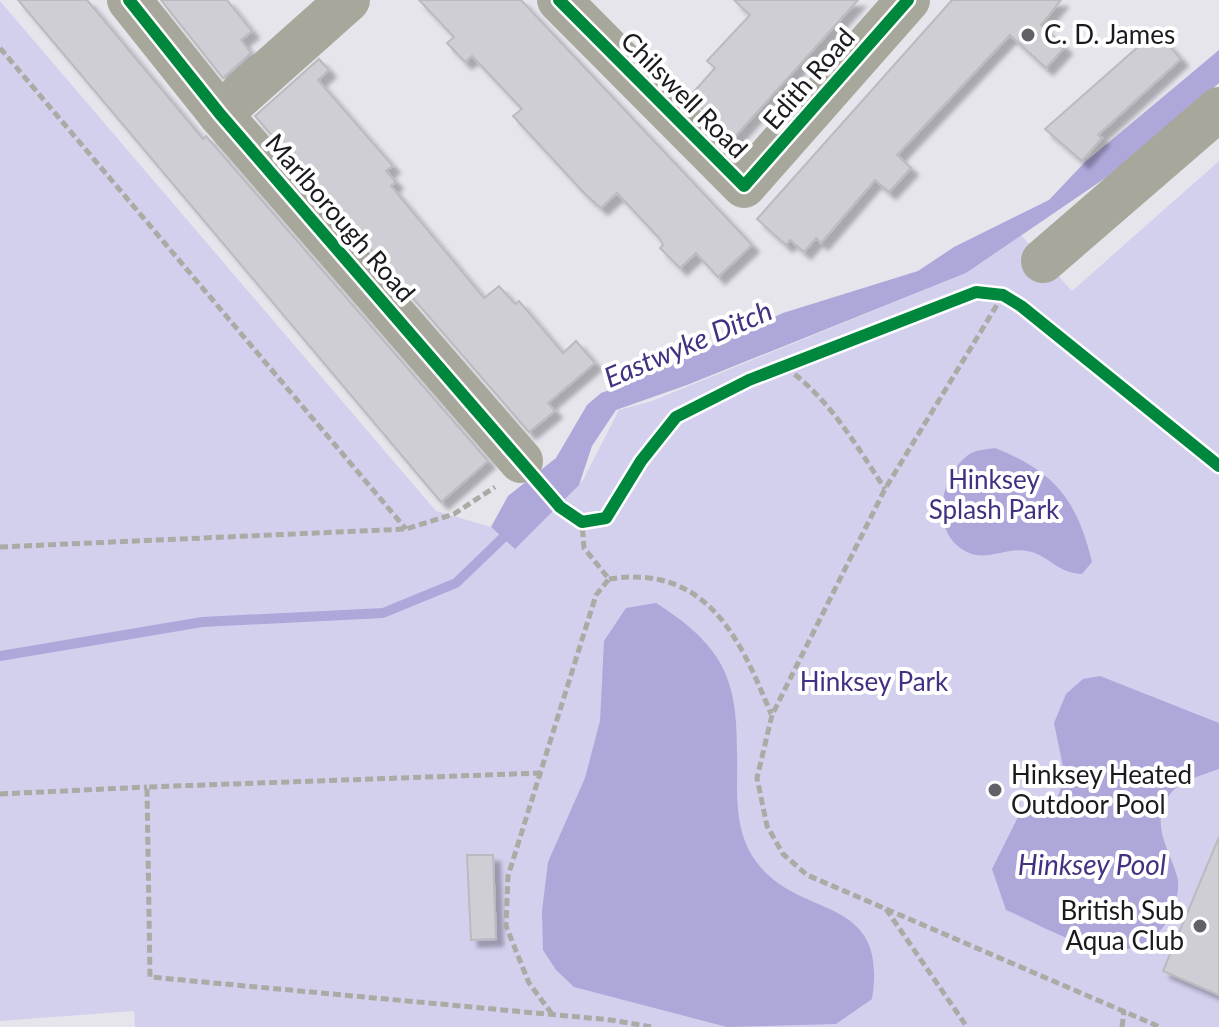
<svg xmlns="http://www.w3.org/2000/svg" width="1219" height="1027" viewBox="0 0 1219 1027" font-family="Lato,sans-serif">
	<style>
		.green { fill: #d3d0ee }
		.water { fill: #aea7da }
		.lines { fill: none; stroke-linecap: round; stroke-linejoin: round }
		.stream { stroke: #aea7da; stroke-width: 10 }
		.building { fill: #cfced4; stroke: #bbbabf; stroke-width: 2; filter: url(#shadow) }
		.path { stroke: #abaaa5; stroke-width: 5; stroke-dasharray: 8 4; stroke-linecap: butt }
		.minor { stroke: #a7a79b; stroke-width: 44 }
		.cycleway-casing { stroke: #fff; stroke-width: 17 }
		.cycleway { stroke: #00873e; stroke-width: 12 }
		.poi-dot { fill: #616167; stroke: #fff; stroke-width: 3 }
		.labels { text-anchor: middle; stroke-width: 8; stroke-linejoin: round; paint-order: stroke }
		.poi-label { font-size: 26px; fill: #1a1a1f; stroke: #fff; text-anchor: start }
		.street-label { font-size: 26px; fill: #1a1a1f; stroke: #fff }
		.park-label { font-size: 26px; fill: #443082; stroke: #fff }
		.water-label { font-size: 28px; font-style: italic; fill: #443182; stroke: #fff }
	</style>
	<defs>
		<filter id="shadow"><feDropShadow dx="7" dy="7" stdDeviation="2" flood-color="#0004"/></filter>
	</defs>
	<rect width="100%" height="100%" fill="#e6e5ec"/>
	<!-- green -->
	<polygon class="green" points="0,1 436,511 491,527 515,548 583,480 619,410 652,401 966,273 1021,235 1072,291 1219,161 1219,1027 135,1027 134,1011 0,1021"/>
	<!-- water -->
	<g class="water">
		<polygon points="1219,50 1219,83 1120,168 966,273 687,385 616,410 592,446 579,485 515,549 491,527 508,496 556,458 587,405 601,393 634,381 783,313 918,271 954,247 1049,200 1084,163"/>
		<path d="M995,448c60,24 82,52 97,114l-10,12c-26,-1 -34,-20 -55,-23 -22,-4 -39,11 -60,1 -39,-19 -27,-79 4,-99 7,-3 17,-4 24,-5z"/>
		<path d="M656,603c82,52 82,90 81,181 0,26 2,53 18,76 43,62 134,31 117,139l-36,25 -109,3 -153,-40 -18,-17 -13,-20 -1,-39 6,-49 37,-84 15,-57 4,-80 22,-33z"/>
		<path d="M1100,676l119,47v46c-16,6 -38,11 -49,25 -21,29 -1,54 7,82 4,14 -3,35 -11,47 -38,58 -112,7 -160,-13l-14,-41 27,-54 38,-16 8,-23 -11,-53 12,-29 17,-15z"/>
	</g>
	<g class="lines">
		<!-- stream -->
		<polyline class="stream" points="0,656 202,622 383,613 456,583 511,530"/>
	</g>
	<!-- building -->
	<g class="building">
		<polygon points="18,0 87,0 203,139 206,136 488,461 441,502"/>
		<polygon points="161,0 227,0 252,31 241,40 251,53 223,78"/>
		<polygon points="419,0 521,0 752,245 718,277 696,253 680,268 660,248 663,245 660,239 617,193 601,208 586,195 513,116 522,109 472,56 465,62 447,43 454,37"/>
		<polygon points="734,0 858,0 733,139 690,96 715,68 707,61 750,15"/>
		<polygon points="952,0 1061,0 1041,25 1065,47 1046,68 1010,35 897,155 911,168 889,192 875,180 821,243 816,238 804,252 790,240 786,245 757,219"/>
		<polygon points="1156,31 1181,59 1098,135 1102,138 1082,161 1045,129"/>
		<polygon points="319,59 329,70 318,80 393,166 386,171 396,182 391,186 484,298 499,286 515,304 519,301 563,353 576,341 595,363 548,403 555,411 529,432 255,116"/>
		<polygon points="1219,837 1219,995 1163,971"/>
		<polygon points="467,855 493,855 496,939 471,940"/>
	</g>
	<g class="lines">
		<!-- path -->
		<g class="path">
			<polyline points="0,48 406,529"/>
			<polyline points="1003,295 885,489 772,715 757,778 767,826 783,854 807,875 1160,1027"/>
			<path d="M785,367c44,31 71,78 100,122"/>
			<polyline points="0,547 406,529 454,514 495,487"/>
			<path d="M609,579c98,-15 131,59 162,135"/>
			<polyline points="541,773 147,787 150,977 611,1020 652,1027"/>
			<polyline points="0,794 147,787"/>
			<polyline points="886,909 967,1027"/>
			<polyline points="552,1014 529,983 506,926 508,876 596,595 609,579 584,548 582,522"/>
			<polyline points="1122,1027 1124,1011"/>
		</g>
		<!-- minor -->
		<g class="minor">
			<polyline points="129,0 220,114 521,461"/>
			<polyline points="559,0 744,186 908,0"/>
			<polyline points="220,114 348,0"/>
			<polyline points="1043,261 1219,109"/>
		</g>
		<defs>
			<g id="cycleway">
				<polyline points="129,0 220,114 560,507 582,522 606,518 641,461 676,417 749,380 976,292 1003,295 1021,306 1219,466"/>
				<polyline points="559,0 744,186 908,0"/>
			</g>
		</defs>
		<!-- cycleway casing -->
		<use href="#cycleway" class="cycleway-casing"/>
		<!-- cycleway -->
		<use href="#cycleway" class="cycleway"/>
	</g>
	<!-- markers -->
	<g class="poi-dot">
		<circle cx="1028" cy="35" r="8"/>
		<circle cx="995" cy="790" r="8"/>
		<circle cx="1200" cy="926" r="8"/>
	</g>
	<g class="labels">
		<!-- poi labels -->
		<g class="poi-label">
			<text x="1044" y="44">C. D. James</text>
			<text x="1011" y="784">Hinksey Heated<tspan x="1011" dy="30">Outdoor Pool</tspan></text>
			<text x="1184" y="920" text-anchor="end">British Sub<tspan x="1184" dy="30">Aqua Club</tspan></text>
		</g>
		<!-- street labels -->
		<g class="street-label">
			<text transform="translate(809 79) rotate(-49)" y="9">Edith Road</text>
			<text transform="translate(684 95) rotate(45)" y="9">Chilswell Road</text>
			<text transform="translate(340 218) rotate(49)" y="9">Marlborough Road</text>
		</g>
		<!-- park labels -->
		<g class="park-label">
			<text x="994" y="489">Hinksey<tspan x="994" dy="30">Splash Park</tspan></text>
			<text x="874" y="691">Hinksey Park</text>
		</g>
		<!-- water labels -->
		<g class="water-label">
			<text transform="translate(688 344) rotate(-23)" y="10">Eastwyke Ditch</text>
			<text x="1092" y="875">Hinksey Pool</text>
		</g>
	</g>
</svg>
